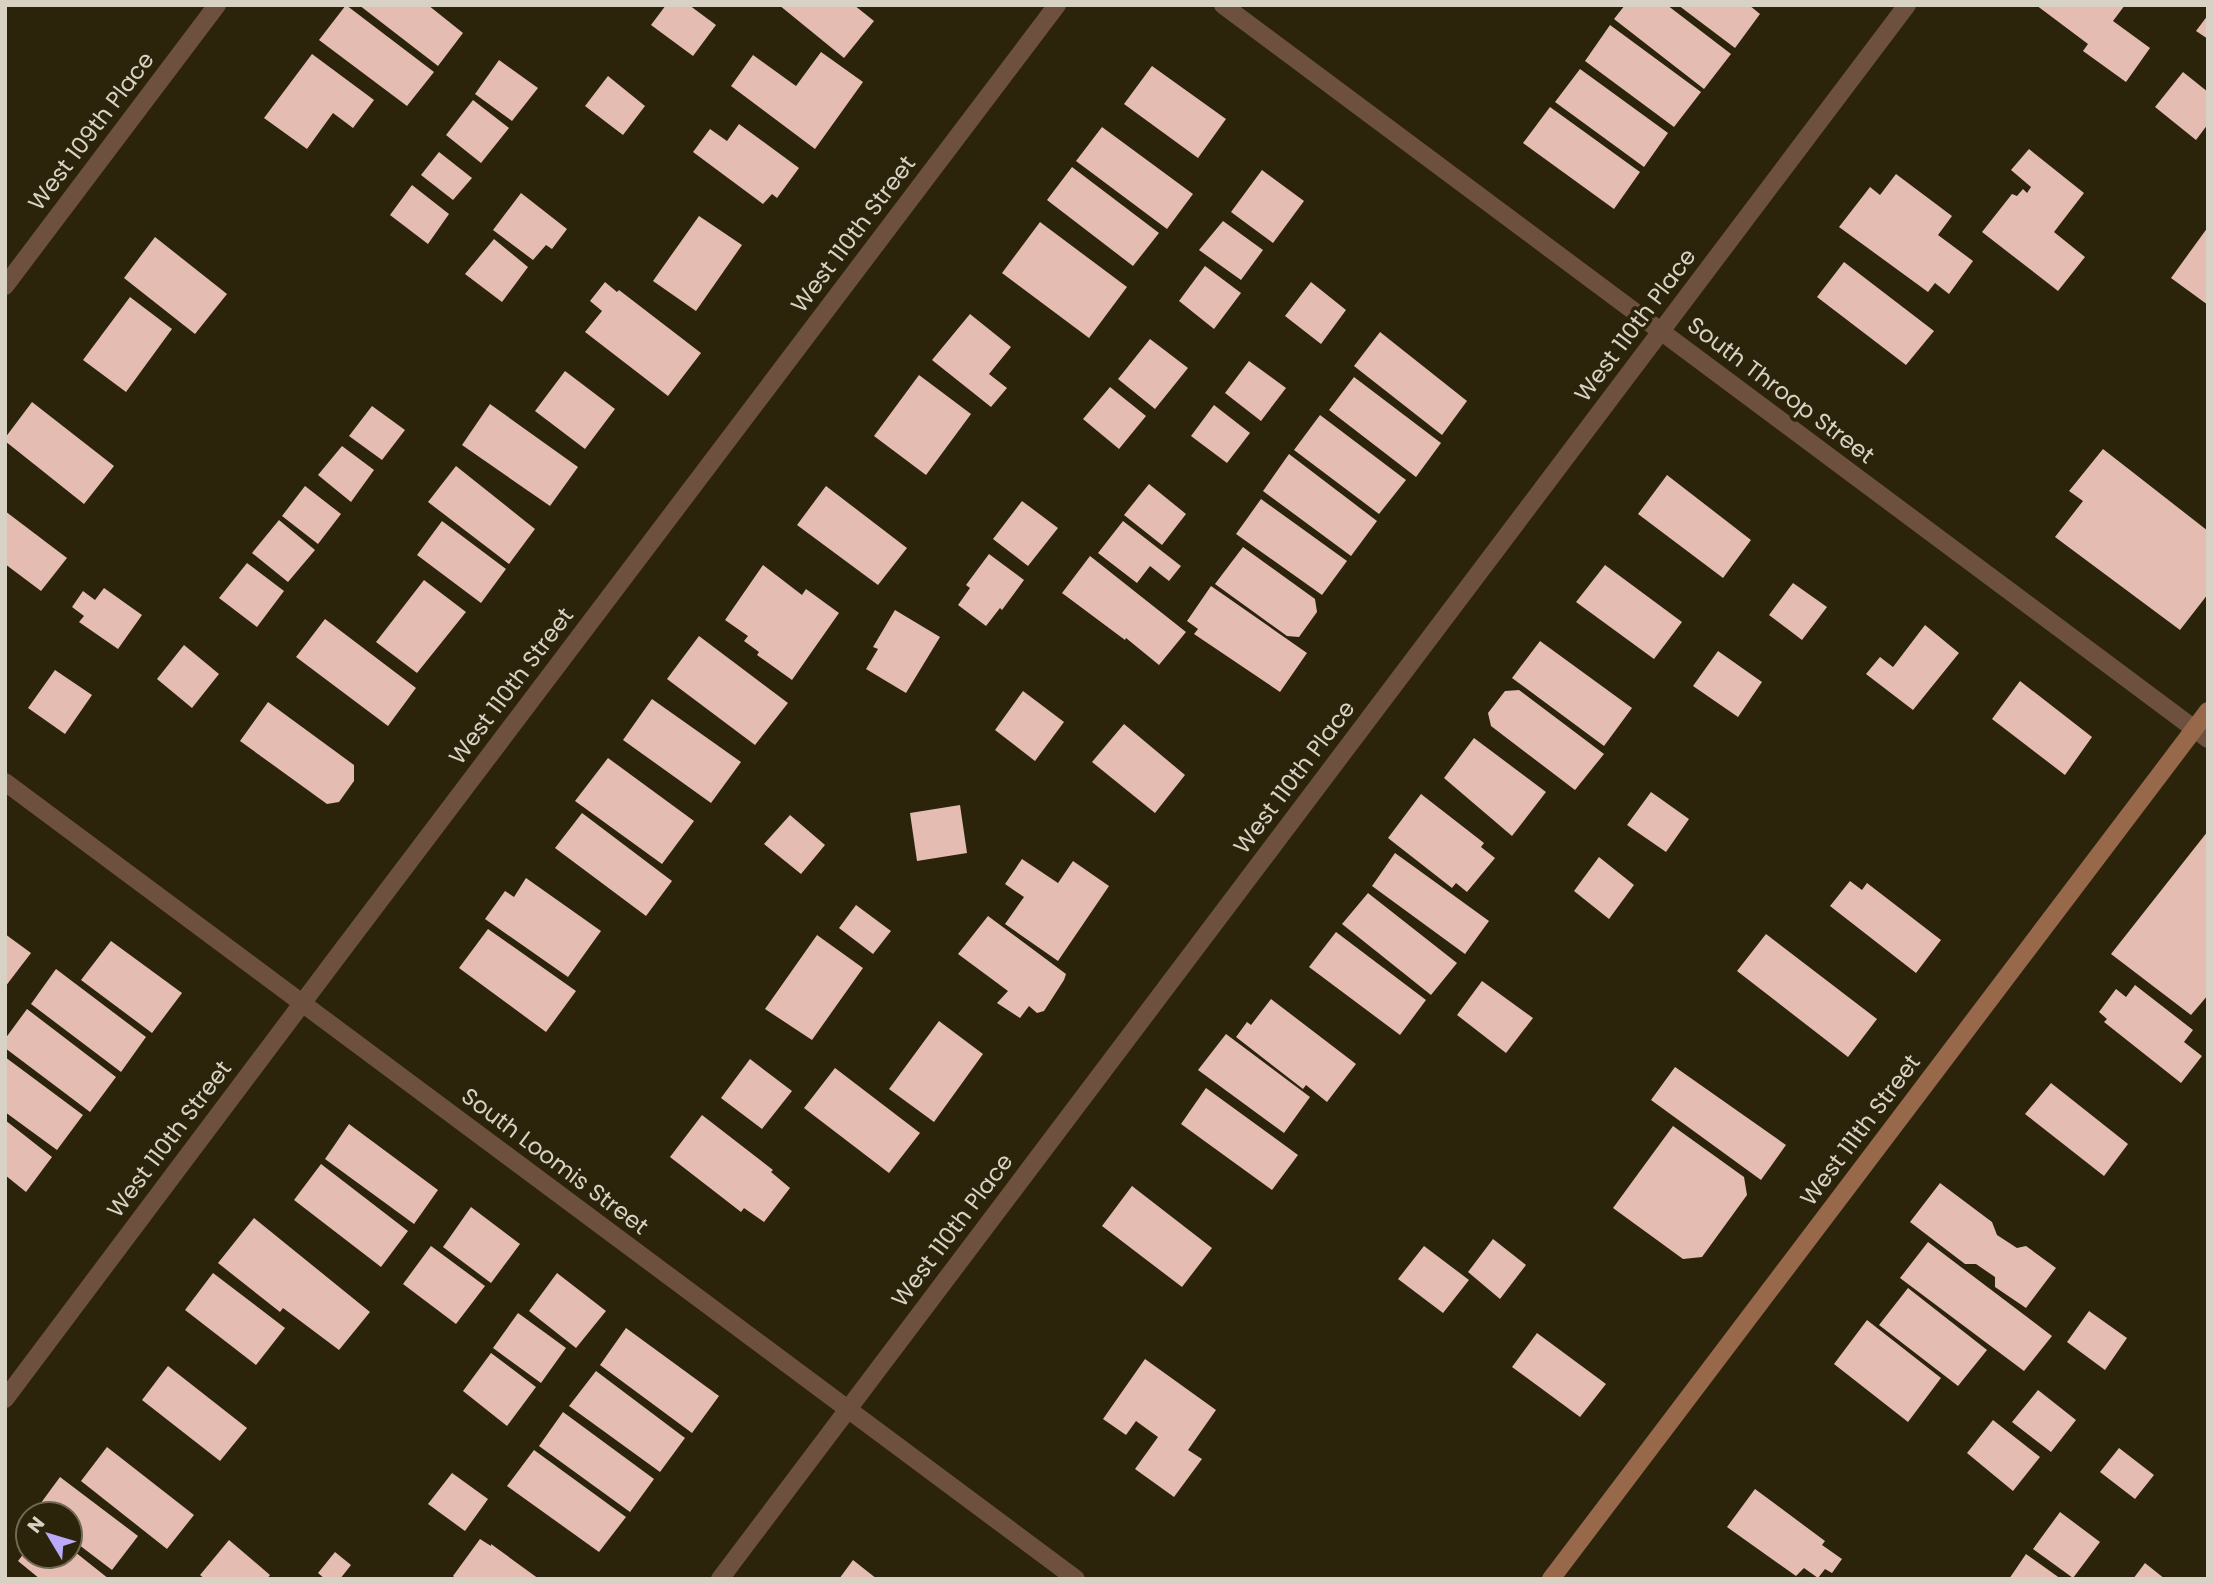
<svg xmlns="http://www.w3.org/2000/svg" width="2213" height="1584" viewBox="0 0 2213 1584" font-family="Poppins,sans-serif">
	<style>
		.building { fill: #e5bcb2 }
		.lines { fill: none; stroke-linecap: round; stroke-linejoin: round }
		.minor { stroke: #6e503e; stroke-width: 18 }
		.secondary { stroke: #98684b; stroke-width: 18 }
		.labels { text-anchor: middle; stroke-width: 7; stroke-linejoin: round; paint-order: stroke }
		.street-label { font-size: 23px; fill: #d7d2c4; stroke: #2b230a }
	</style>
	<rect width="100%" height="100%" fill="#2b230a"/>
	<!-- building -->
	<g class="building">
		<polygon points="346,5 434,72 407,106 319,40"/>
		<polygon points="359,5 428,5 463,33 438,66"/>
		<polygon points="666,5 689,5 716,25 693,56 651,25"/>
		<polygon points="779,5 854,5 874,21 844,58"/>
		<polygon points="1625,5 1667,5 1731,54 1704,89 1614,19"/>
		<polygon points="1678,5 1749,5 1760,14 1735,48"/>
		<polygon points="2036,5 2125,5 2113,21 2150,48 2126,82 2083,51 2088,44"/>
		<polygon points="2208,15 2208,39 2196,31"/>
		<polygon points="1610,25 1701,92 1674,127 1585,61"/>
		<polygon points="821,52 863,82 815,149 731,86 753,55 796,86"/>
		<polygon points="312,54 374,100 353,128 333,113 307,149 264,118"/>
		<polygon points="499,60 538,88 512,121 475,94"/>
		<polygon points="1152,66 1226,119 1198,158 1124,104"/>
		<polygon points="1580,69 1668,133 1644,167 1555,102"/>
		<polygon points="2183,72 2208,92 2208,124 2196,140 2155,107"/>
		<polygon points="608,76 645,106 623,135 585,106"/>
		<polygon points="473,100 509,128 481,163 446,135"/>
		<polygon points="1550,107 1640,172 1614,209 1523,143"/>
		<polygon points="739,124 799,168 777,198 772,194 763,204 693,152 710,129 727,141"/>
		<polygon points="1102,127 1193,194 1167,229 1076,161"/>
		<polygon points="2029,149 2084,193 2054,232 2085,257 2058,291 1982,232 2012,194 2017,196 2023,189 2027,193 2031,187 2011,170"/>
		<polygon points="439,152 472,178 453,200 421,175"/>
		<polygon points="1072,167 1159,233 1133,266 1047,200"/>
		<polygon points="1262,170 1304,201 1273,243 1231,212"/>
		<polygon points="1896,174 1952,216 1938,235 1973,261 1949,294 1935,283 1928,292 1839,227 1870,187 1880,195"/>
		<polygon points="412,185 449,214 428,244 390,215"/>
		<polygon points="521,193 567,229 552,249 546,245 533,260 493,230"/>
		<polygon points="699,216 742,245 696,311 653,281"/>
		<polygon points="1223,221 1263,250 1241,280 1199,250"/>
		<polygon points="1040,222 1127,287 1089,338 1002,273"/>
		<polygon points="2208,227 2208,305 2171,278"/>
		<polygon points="155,237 227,294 195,334 124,278"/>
		<polygon points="494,239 528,267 502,302 465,274"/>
		<polygon points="1844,262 1934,331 1906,365 1817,297"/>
		<polygon points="1205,266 1241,293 1214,329 1179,301"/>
		<polygon points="605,282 617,292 619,290 701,353 668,396 585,332 602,311 590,301"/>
		<polygon points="1311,282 1346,310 1321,344 1285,316"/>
		<polygon points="130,297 172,329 126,392 83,360"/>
		<polygon points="970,314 1011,347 989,374 1007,388 991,407 932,360"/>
		<polygon points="1380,332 1467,401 1442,435 1354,366"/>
		<polygon points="1150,339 1188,368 1155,409 1118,379"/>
		<polygon points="1249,361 1286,388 1261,421 1225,393"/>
		<polygon points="565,371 615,409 585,449 535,411"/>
		<polygon points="919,375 971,414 926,475 874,436"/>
		<polygon points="1354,377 1441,443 1416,477 1329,410"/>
		<polygon points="1110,387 1146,416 1119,449 1083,419"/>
		<polygon points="32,402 114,466 84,504 5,441 5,438"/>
		<polygon points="490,404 578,467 550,506 462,445"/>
		<polygon points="1214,405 1250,433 1227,463 1191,436"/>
		<polygon points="372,406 405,430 382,460 349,436"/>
		<polygon points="1320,415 1406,480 1379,514 1294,450"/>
		<polygon points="342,446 374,470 351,502 318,475"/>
		<polygon points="2103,449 2208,531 2208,594 2180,630 2055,537 2083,501 2069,491"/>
		<polygon points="1289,454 1377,521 1351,556 1263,491"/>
		<polygon points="456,466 535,529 509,564 428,502"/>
		<polygon points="1667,475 1751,540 1723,578 1638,514"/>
		<polygon points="1149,484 1186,514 1162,545 1124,515"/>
		<polygon points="305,486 341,514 318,544 282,516"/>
		<polygon points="826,486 907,548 878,585 797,525"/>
		<polygon points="1261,499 1347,561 1322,595 1236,534"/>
		<polygon points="1022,501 1058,528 1028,566 993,539"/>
		<polygon points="5,511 67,558 41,591 5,564"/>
		<polygon points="279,520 315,550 288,582 252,553"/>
		<polygon points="442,521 506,569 481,603 417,555"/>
		<polygon points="1123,521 1181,566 1169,581 1150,566 1137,583 1098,553"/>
		<polygon points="1243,547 1315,599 1317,612 1299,637 1287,636 1215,584"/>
		<polygon points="989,554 1024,580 1002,610 1000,608 986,626 958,605 970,588 966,585"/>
		<polygon points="1090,556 1186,632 1159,665 1126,638 1125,640 1062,593"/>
		<polygon points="247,563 284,591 257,627 219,598"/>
		<polygon points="763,565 802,595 806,589 839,613 792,680 757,655 759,652 744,641 748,636 725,620"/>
		<polygon points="1605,565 1682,622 1654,659 1576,602"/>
		<polygon points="424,580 466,612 417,673 376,642"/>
		<polygon points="1793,583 1827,607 1802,640 1769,615"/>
		<polygon points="1211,586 1307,653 1280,692 1194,634 1198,629 1187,621"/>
		<polygon points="104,588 142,615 118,649 79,622 84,616 72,607 83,591 95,600"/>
		<polygon points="895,610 940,637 906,693 866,669 878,649 873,647"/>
		<polygon points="325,619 416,688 388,726 296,657"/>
		<polygon points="1925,625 1959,653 1913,710 1866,674 1880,657 1893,667"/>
		<polygon points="699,636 788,703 755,745 667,679"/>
		<polygon points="1540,641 1632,708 1604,746 1512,678"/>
		<polygon points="184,645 219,674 192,708 157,679"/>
		<polygon points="1718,651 1762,682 1738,717 1693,686"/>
		<polygon points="55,670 92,695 65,734 28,708"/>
		<polygon points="2020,681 2092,737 2065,775 1992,719"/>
		<polygon points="1519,690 1604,754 1575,790 1491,726 1488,713 1505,691"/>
		<polygon points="1023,691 1064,722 1035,761 995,730"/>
		<polygon points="652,699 741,762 711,803 623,740"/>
		<polygon points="268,702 354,765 354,781 339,802 327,804 240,741"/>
		<polygon points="1124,724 1185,775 1155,813 1092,762"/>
		<polygon points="1474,738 1546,792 1512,836 1444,778"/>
		<polygon points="608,758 694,821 662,864 575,801"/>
		<polygon points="1651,792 1689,819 1666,852 1627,825"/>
		<polygon points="1421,794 1484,843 1481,847 1495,858 1467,892 1456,883 1452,888 1388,838"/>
		<polygon points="960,805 967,853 917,861 910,813"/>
		<polygon points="582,813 672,881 646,916 555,848"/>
		<polygon points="790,815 825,845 801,874 764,844"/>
		<polygon points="2208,831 2208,995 2191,1015 2111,954"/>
		<polygon points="1395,853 1489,921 1465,954 1372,886"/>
		<polygon points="1599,857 1634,885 1609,919 1574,891"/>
		<polygon points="1022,859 1058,883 1073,861 1109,886 1058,961 1005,924 1024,897 1005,884"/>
		<polygon points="526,878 601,931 568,977 485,919 505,891 514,897"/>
		<polygon points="1850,881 1862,890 1867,883 1941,940 1916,973 1830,906"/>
		<polygon points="1368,893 1457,963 1431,995 1342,924"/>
		<polygon points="856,905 891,931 873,954 839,928"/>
		<polygon points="988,916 1066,974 1064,980 1044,1011 1037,1013 1029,1006 1020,1018 997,1003 1008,991 958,954"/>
		<polygon points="488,929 576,991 546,1032 459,968"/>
		<polygon points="1336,932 1426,1000 1400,1035 1309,967"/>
		<polygon points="5,934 31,953 5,987"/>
		<polygon points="1766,934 1877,1019 1848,1057 1737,971"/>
		<polygon points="817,935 863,968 812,1040 765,1009"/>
		<polygon points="111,941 182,993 152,1033 81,980"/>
		<polygon points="56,969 146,1037 121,1072 31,1004"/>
		<polygon points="1482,981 1533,1018 1506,1053 1457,1015"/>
		<polygon points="2135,985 2193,1030 2184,1042 2202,1056 2181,1083 2104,1022 2107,1019 2099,1012 2116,989 2126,997"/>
		<polygon points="1271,999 1356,1064 1327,1102 1306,1085 1303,1089 1236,1037 1247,1022 1251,1025"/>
		<polygon points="27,1009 116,1077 90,1112 5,1048 5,1039"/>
		<polygon points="939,1021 983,1054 934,1122 889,1089"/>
		<polygon points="1226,1034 1310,1097 1284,1133 1198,1070"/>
		<polygon points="5,1057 83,1115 57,1150 5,1112"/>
		<polygon points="750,1059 792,1091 762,1129 721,1098"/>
		<polygon points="1675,1067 1786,1145 1761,1180 1651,1100"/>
		<polygon points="835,1068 920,1133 889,1173 804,1108"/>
		<polygon points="2051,1083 2128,1144 2104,1176 2025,1114"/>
		<polygon points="1206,1088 1298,1155 1272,1190 1181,1124"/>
		<polygon points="702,1115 773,1170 771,1172 790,1188 764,1222 744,1208 741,1212 670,1157"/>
		<polygon points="5,1120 52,1157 26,1192 5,1175"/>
		<polygon points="349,1124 438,1190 414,1224 325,1159"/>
		<polygon points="1673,1126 1744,1177 1747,1195 1702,1257 1683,1259 1613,1208"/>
		<polygon points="321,1164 408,1231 381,1267 294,1200"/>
		<polygon points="1940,1183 1992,1222 1997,1235 2017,1248 2026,1246 2056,1268 2026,1308 1995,1287 1995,1277 1976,1264 1965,1264 1910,1222"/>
		<polygon points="1132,1186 1212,1248 1182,1287 1102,1226"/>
		<polygon points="471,1207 520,1244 491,1283 443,1247"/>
		<polygon points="254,1218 370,1312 339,1350 283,1308 280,1312 218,1263"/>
		<polygon points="1493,1239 1526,1265 1500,1299 1468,1272"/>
		<polygon points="1928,1242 2052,1336 2024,1371 1900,1278"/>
		<polygon points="431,1246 485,1286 456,1324 403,1284"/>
		<polygon points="1424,1246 1469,1280 1443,1313 1398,1279"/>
		<polygon points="213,1273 285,1328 256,1365 185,1310"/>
		<polygon points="557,1273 606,1311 576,1348 529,1311"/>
		<polygon points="1908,1288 1987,1350 1958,1386 1879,1325"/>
		<polygon points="2089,1311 2127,1338 2105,1370 2067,1342"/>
		<polygon points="518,1313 566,1348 541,1383 493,1348"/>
		<polygon points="1867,1320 1941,1378 1908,1422 1834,1364"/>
		<polygon points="626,1328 719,1396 692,1433 600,1365"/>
		<polygon points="1537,1333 1606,1384 1580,1417 1512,1367"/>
		<polygon points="491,1353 536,1387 507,1426 463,1391"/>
		<polygon points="1145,1359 1216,1410 1188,1450 1202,1459 1174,1497 1135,1469 1158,1437 1136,1421 1126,1435 1103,1419"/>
		<polygon points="168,1366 247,1428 220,1461 142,1400"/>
		<polygon points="596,1371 685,1438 660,1472 569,1406"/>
		<polygon points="2038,1390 2076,1420 2051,1452 2012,1422"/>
		<polygon points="563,1412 654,1479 630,1512 539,1446"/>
		<polygon points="1993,1420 2040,1457 2013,1491 1967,1453"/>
		<polygon points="107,1447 194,1515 167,1549 81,1481"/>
		<polygon points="2119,1448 2154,1475 2135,1499 2100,1472"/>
		<polygon points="534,1450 626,1517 599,1552 507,1486"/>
		<polygon points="452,1473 488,1499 465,1531 428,1504"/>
		<polygon points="60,1477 138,1536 112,1570 70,1538 70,1514 38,1514 35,1511"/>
		<polygon points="1755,1489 1825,1541 1822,1545 1842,1559 1832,1573 1825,1569 1818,1578 1804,1568 1796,1576 1727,1527"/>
		<polygon points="2060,1512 2100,1542 2073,1578 2033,1549"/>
		<polygon points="480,1539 491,1546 491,1544 539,1579 456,1579 453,1576"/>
		<polygon points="229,1540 270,1575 267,1579 205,1579 200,1575"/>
		<polygon points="28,1548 28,1556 70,1556 70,1548 109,1579 40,1579 18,1561"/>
		<polygon points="335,1552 351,1565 340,1579 325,1579 318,1573"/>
		<polygon points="2026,1554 2061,1579 2009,1579"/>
		<polygon points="853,1560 877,1579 839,1579"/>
		<polygon points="2145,1563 2165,1579 2133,1579"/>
	</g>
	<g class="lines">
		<!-- minor -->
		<g class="minor">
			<polyline points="1223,5 2208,739"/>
			<polyline points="5,286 217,5"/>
			<polyline points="5,782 1076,1579"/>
			<polyline points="5,1399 340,953 1057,5"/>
			<polyline points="720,1579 1907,5"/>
		</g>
		<!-- secondary -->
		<polyline class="secondary" points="1551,1579 2208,711"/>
	</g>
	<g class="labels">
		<!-- street labels -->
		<g class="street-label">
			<text transform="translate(91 131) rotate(-53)" y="8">West 109th Place</text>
			<text transform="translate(853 234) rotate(-53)" y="8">West 110th Street</text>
			<text transform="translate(1635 325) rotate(-53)" y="8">West 110th Place</text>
			<text transform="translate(1781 390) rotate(37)" y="8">South Throop Street</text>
			<text transform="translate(511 686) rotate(-53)" y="8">West 110th Street</text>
			<text transform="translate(1294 777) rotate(-53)" y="8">West 110th Place</text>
			<text transform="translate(1860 1130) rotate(-53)" y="8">West 111th Street</text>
			<text transform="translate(169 1139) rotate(-53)" y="8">West 110th Street</text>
			<text transform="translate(555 1161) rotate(37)" y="8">South Loomis Street</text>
			<text transform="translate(952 1230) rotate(-53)" y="8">West 110th Place</text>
		</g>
	</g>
	<!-- border -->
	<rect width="2213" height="1584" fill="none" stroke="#d7d2c4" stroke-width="14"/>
	<!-- north arrow -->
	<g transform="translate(49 1535) rotate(308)"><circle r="33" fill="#2b230a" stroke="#706954" stroke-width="2"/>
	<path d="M0-5L12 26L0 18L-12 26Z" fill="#baaaf7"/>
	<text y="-10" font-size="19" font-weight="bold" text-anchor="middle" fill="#d7d2c4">N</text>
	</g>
</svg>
